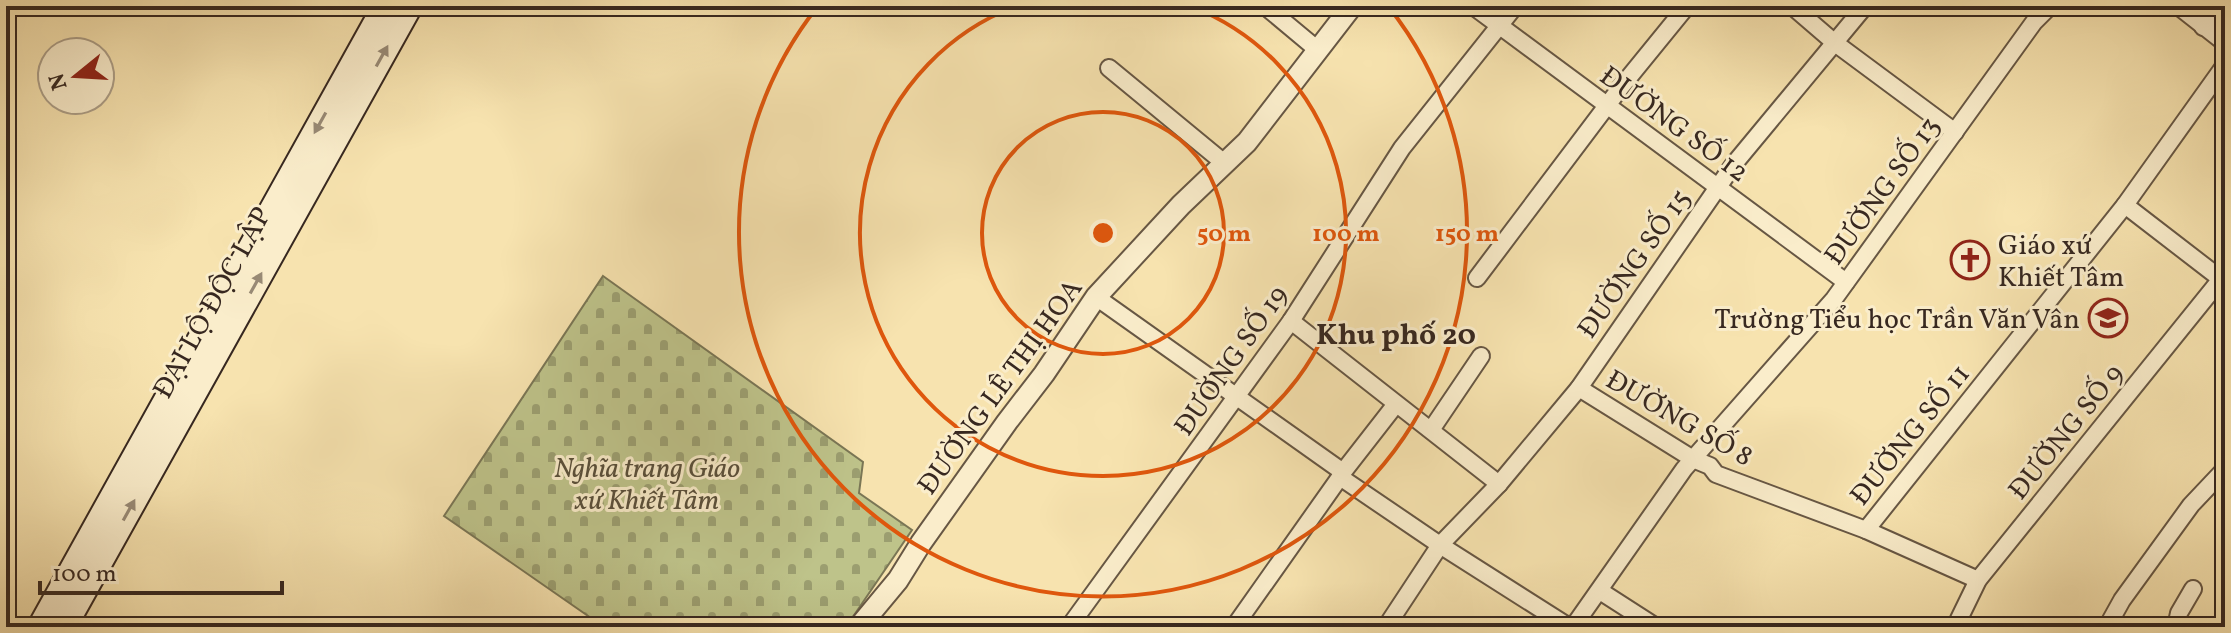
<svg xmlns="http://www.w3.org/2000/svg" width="2231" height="633" viewBox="0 0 2231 633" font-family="Vollkorn,serif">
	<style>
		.cemetery { fill: url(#cemetery-stones); stroke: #7a7655; stroke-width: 2 }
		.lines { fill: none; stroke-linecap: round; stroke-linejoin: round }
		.minor-casing { stroke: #675744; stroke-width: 20 }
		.tertiary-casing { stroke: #675744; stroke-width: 24 }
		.secondary-casing { stroke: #372820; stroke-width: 28 }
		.minor { stroke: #faedcb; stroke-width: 16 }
		.tertiary { stroke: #faedcb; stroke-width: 20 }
		.secondary { stroke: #faedcb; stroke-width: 24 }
		.oneway { fill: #988a76 }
		.ring { fill: none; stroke: #df570d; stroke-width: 4 }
		.labels { text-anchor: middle; stroke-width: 6; stroke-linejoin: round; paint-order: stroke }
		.street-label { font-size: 28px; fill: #372820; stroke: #faedcb }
		.poi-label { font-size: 28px; fill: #372820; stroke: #faedcb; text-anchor: start }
		.park-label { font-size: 28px; font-style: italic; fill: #594f3a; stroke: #faedcb }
		.neighbourhood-label { font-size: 30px; font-weight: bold; fill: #372820; stroke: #faedcb }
		.centre { fill: #df570d; stroke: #faedcb; stroke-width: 4 }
		.ring-label { font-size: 24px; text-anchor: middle; font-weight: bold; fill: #df570d; stroke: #faedcb; stroke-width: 6; stroke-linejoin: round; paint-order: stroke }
	</style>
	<defs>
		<pattern id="cemetery-stones" width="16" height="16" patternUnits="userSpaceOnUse" patternTransform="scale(2)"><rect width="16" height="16" fill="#bec38a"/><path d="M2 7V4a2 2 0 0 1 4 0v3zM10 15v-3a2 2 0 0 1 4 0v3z" fill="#9b9e70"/></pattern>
	</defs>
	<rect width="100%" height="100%" fill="#f7e3af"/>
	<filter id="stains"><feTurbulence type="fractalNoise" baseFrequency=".0025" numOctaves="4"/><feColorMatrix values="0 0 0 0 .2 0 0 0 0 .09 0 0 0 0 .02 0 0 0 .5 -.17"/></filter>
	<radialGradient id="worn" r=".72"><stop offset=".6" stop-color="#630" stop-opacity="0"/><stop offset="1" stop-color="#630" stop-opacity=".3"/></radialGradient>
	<!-- cemetery -->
	<polygon class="cemetery" points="603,276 863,462 859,493 912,530 846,627 604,627 444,516"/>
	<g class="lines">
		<defs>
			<g id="minor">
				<polyline points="1265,6 1319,51"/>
				<polyline points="1473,6 1846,282"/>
				<polyline points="1792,6 1835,43 1955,132"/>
				<polyline points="2178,6 2225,43"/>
				<polyline points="2203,27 2219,6"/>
				<polyline points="1109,68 1223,162"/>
				<polyline points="2125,205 2221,279"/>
				<polyline points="1477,278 1621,87 1687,6"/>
				<polyline points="1096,297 1343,472"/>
				<polyline points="1291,321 1499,484"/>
				<polyline points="1579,388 1693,459 1710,466 1716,474 1866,530 1978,580"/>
				<polyline points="1431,430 1481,356"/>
				<polyline points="1343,472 1340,477 1440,545 1569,627"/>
				<polyline points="1343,472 1396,404"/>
				<polyline points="1866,530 2125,205 2225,65"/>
				<polyline points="1600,591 1656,627"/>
				<polyline points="1069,627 1291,321 1402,148 1515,6"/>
				<polyline points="1234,627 1340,477"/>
				<polyline points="1386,627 1440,545 1499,484 1579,388 1734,164 1865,6"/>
				<polyline points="1573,627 1684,469 1834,299 2034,22 2050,6"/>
				<polyline points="1957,627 1959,619 1978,580 2225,274"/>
				<polyline points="2107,627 2122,600 2191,505 2225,469"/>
				<polyline points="2176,627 2179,613 2193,589"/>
			</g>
			<polyline id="tertiary" points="859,627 898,580 921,543 1007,422 1044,374 1096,297 1181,205 1247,142 1352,6"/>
			<g id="secondary">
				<polyline points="40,627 385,6"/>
				<polyline points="64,627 410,6"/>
			</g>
		</defs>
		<!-- minor casing -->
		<use href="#minor" class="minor-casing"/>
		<!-- tertiary casing -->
		<use href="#tertiary" class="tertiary-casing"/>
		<!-- secondary casing -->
		<use href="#secondary" class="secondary-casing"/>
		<!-- minor -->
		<use href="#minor" class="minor"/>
		<!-- tertiary -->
		<use href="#tertiary" class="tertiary"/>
		<!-- secondary -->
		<use href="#secondary" class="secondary"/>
	</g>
	<!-- one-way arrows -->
	<defs><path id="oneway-solid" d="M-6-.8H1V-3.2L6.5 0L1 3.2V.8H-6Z" transform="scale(2)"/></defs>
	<g class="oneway">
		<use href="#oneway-solid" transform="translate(382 56) rotate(-61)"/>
		<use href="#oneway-solid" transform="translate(320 123) rotate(119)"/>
		<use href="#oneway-solid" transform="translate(256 283) rotate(-61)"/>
		<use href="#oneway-solid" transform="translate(129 510) rotate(-61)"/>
	</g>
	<!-- distance rings -->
	<g class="ring">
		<circle cx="1103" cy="233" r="121"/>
		<path d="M1190 6A243 243 0 1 1 1016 6"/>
		<path d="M1388 6A364 364 0 1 1 818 6"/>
	</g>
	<!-- icons -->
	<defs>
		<symbol id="church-ring" viewBox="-11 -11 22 22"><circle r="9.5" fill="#faedcb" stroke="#8f2418" stroke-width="1.5"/><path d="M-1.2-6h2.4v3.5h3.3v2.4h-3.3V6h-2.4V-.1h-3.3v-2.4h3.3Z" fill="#8f2418"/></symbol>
		<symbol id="school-ring" viewBox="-11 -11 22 22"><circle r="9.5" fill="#faedcb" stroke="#8f2418" stroke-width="1.5"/><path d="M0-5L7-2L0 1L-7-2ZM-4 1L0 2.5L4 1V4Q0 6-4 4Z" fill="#8f2418"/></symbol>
	</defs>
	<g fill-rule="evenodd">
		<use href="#church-ring" x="1948" y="238" width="44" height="44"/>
		<use href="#school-ring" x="2086" y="296" width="44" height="44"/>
	</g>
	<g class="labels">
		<!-- street labels -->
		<g class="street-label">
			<text transform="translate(1675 123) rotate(36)" y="10">ĐƯỜNG SỐ 12</text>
			<text transform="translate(1881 190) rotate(-54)" y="10">ĐƯỜNG SỐ 13</text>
			<text transform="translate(1633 263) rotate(-55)" y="10">ĐƯỜNG SỐ 15</text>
			<text transform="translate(211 302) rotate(-61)" y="10">ĐẠI LỘ ĐỘC LẬP</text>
			<text transform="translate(1230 360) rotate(-55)" y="10">ĐƯỜNG SỐ 19</text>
			<text transform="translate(999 386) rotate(-54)" y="10">ĐƯỜNG LÊ THỊ HOA</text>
			<text transform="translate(1680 417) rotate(30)" y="10">ĐƯỜNG SỐ 8</text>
			<text transform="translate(2065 431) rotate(-51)" y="10">ĐƯỜNG SỐ 9</text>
			<text transform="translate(1909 434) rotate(-51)" y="10">ĐƯỜNG SỐ 11</text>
		</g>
		<!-- poi labels -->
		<g class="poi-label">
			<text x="1998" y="254">Giáo xứ<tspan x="1998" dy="32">Khiết Tâm</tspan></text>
			<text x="2080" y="328" text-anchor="end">Trường Tiểu học Trần Văn Vân</text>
		</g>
		<!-- park labels -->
		<g class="park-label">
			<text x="647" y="477">Nghĩa trang Giáo<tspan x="647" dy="32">xứ Khiết Tâm</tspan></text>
		</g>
		<!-- neighbourhood labels -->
		<g class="neighbourhood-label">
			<text x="1396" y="344">Khu phố 20</text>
		</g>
	</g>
	<circle cx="1103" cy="233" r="12" class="centre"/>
	<g class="ring-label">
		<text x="1224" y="241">50 m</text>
		<text x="1346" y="241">100 m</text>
		<text x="1467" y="241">150 m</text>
	</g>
	<!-- margin -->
	<rect width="2231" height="633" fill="none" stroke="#f7e3af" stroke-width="32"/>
	<rect x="8" y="8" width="2215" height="617" fill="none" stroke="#372820" stroke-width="4"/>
	<rect x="16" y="16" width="2199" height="601" fill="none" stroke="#372820" stroke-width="2"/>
	<!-- north arrow -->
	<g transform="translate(76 76) rotate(252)"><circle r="38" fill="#faedcb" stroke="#ac9e87" stroke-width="2"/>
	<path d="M0-6L14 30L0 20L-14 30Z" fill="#8f2418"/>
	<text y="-12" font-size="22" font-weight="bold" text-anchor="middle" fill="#372820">N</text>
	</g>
	<!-- scale -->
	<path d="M40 581v12h242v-12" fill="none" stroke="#372820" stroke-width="4"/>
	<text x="52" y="581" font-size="24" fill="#372820" stroke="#faedcb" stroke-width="6" paint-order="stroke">100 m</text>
	<rect width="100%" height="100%" filter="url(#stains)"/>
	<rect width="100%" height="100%" fill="url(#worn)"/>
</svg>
